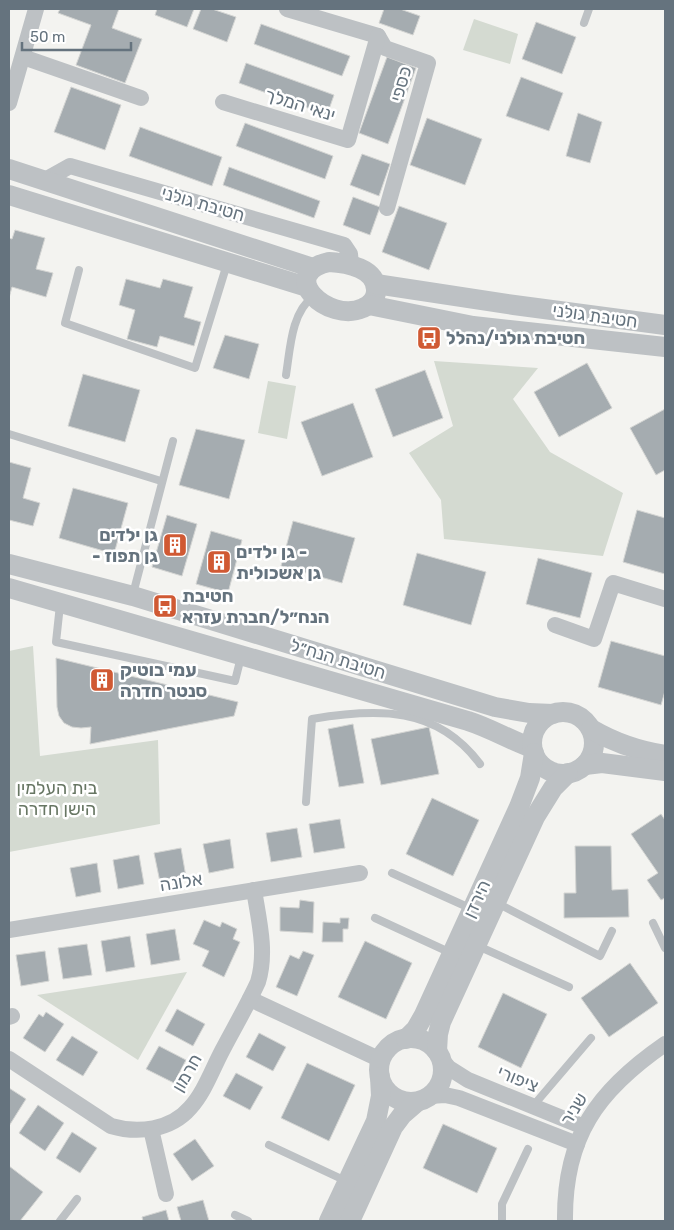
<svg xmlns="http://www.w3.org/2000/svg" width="674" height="1230" viewBox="0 0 674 1230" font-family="Rubik,Heebo,sans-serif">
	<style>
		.green { fill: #d4dad1 }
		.building { fill: #a5acb0; stroke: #d4d5d3 }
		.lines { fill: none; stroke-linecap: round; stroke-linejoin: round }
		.service { stroke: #bdc1c4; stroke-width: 8 }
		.minor { stroke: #bdc1c4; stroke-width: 16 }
		.tertiary { stroke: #bdc1c4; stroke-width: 20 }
		.labels { text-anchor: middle; stroke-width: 5; stroke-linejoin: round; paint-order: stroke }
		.street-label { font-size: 18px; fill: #65737e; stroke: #fff }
		.poi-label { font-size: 18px; font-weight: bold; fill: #65737e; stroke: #fff; text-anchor: start }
		.park-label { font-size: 18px; fill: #677663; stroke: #fff }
	</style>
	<rect width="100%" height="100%" fill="#f3f3f0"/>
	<!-- green -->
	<g class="green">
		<polygon points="474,19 518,34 510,64 463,50"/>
		<polygon points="434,361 538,368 513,399 550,452 623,493 603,556 444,539 441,500 409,453 453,426"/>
		<polygon points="268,381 296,386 287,439 258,433"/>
		<polygon points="33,646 40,756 158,740 160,824 9,852 9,651"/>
		<polygon points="187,972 138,1060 37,995"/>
	</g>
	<!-- building -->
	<g class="building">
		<polygon points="60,9 119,9 112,28 142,39 125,83 76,65 91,25 58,13"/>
		<polygon points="157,9 194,9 187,27 155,15"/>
		<polygon points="201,9 212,9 236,17 227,42 193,29"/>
		<polygon points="384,9 400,9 420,16 413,35 379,23"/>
		<polygon points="536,22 576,37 562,74 522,59"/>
		<polygon points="261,24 350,56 342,76 254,44"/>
		<polygon points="387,57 416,68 388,144 359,133"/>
		<polygon points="246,63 334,95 327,115 239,83"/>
		<polygon points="521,77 563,93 549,131 506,116"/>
		<polygon points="71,87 121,105 105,150 54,132"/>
		<polygon points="578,113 602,122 590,163 566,156"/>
		<polygon points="427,118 482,139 465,185 410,165"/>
		<polygon points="245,123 333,156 325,179 236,146"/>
		<polygon points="140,127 222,157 212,186 129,156"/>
		<polygon points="362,154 390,164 379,196 350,185"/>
		<polygon points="229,167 320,201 314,218 223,185"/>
		<polygon points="353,197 380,207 370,235 343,225"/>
		<polygon points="399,206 447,223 429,270 382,252"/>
		<polygon points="15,230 45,238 36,269 53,273 46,297 12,287 9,298 9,238 12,239"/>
		<polygon points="126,279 160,288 163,279 193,287 184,317 201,322 194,346 160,336 157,347 127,339 135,310 119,305"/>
		<polygon points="225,335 259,344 249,379 213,368"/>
		<polygon points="587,363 612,408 559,437 534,392"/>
		<polygon points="425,370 443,418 393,437 375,389"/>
		<polygon points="83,374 140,390 125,442 68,426"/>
		<polygon points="353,403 373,457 322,476 301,422"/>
		<polygon points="665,409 665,470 656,475 630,428"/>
		<polygon points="196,429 245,440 229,499 179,485"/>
		<polygon points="9,462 31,468 23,498 40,503 33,526 9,520"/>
		<polygon points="73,488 128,503 114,554 59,538"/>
		<polygon points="637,510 665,518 665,574 623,562"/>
		<polygon points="167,515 197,524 182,576 152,567"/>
		<polygon points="293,521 355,538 342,583 281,566"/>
		<polygon points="211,531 242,540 228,593 196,584"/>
		<polygon points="417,553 486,572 471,625 403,605"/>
		<polygon points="538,558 592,573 580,618 526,604"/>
		<polygon points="611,641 665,656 665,691 661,705 598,687"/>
		<polygon points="56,658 238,702 234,716 90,744 91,727 81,728 72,727 64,723 59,716 57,707"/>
		<polygon points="353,724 364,783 339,787 328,729"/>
		<polygon points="429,727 439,774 381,785 371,739"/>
		<polygon points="432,798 479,820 453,876 406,854"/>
		<polygon points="661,814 665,820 665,898 661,900 647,880 658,873 631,834"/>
		<polygon points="340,819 345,848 314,853 309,824"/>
		<polygon points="297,828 302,857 271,862 266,833"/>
		<polygon points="230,839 234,868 209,873 203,844"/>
		<polygon points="575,846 611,846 612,890 628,889 629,917 564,918 564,893 576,893"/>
		<polygon points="181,848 186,877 160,882 154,853"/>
		<polygon points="139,855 144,884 118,889 113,860"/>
		<polygon points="97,863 101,892 76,897 70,868"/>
		<polygon points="300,900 314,902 313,933 280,931 280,907 299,908"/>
		<polygon points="340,918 349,918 348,929 343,929 343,942 322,942 323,922 340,923"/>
		<polygon points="204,920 220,927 222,922 237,929 233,939 240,942 224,977 202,966 209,951 193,944"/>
		<polygon points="175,929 180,960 151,965 146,934"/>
		<polygon points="130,936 135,967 106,972 101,941"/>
		<polygon points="365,941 412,963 386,1019 338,997"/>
		<polygon points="87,944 92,975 63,979 58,948"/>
		<polygon points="45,951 49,981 21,986 16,955"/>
		<polygon points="303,951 314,955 297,996 276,987 290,955 299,959"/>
		<polygon points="630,963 658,1003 609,1037 581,998"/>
		<polygon points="503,993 547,1014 521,1068 478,1047"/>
		<polygon points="177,1009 205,1024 193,1046 165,1031"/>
		<polygon points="46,1012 64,1024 45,1052 23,1038 39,1014 43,1017"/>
		<polygon points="259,1033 286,1047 273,1071 246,1057"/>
		<polygon points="72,1036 98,1052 83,1076 56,1060"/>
		<polygon points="159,1046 186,1060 174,1083 146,1069"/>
		<polygon points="307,1063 355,1085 329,1141 281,1118"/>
		<polygon points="236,1073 263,1087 250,1110 223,1096"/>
		<polygon points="9,1088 26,1099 9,1126"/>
		<polygon points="38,1105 64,1123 45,1151 19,1133"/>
		<polygon points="443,1124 497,1148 477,1193 423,1168"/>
		<polygon points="72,1132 97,1148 80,1173 56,1158"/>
		<polygon points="195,1139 214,1166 192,1181 173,1154"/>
		<polygon points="9,1166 43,1192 20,1221 9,1221"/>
		<polygon points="203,1200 209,1221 181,1221 177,1207"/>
		<polygon points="166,1210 169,1221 143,1221 142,1217"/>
	</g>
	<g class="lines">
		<!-- service -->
		<g class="service">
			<polyline points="584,23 589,9"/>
			<polyline points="79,270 65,323 195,368 227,264"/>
			<path d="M286,375c4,-24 5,-63 27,-78"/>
			<polyline points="9,434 161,481"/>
			<polyline points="133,594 173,441"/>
			<polyline points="60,605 56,642 235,681 241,657"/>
			<path d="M306,802l6,-83c65,-11 125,-13 168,45"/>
			<polyline points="392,873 472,909"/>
			<polyline points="497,903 600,956 612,931"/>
			<polyline points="375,918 451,953"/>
			<polyline points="653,923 665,948"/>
			<polyline points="478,946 569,987"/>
			<polyline points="533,1106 591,1038"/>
			<polyline points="269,1145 346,1181"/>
			<polyline points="235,1215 248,1221"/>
			<polyline points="60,1221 77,1199"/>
			<polyline points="502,1221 502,1204 528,1149"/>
		</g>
		<!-- minor -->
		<g class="minor">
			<polyline points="287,9 378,36 385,48 428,63 387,208"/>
			<polyline points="23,57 141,98"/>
			<polyline points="223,102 348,140 378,36"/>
			<polyline points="9,103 36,9"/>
			<polyline points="45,180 70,166 344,245 350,254 351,264"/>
			<polyline points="555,625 594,639 613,583 665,599"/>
			<polyline points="9,930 360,873"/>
			<polyline points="250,999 381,1060"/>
			<polyline points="9,1017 12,1016"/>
			<path d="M9,1059l102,67c27,8 60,4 79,-18 14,-15 22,-38 32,-57 12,-23 25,-45 36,-69 9,-30 1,-61 -4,-92"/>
			<polyline points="442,1060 449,1068 468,1080 584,1127"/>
			<polyline points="430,1096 445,1095 459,1098 577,1144"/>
			<polyline points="151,1129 166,1194"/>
			<path d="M565,1221c-1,-84 32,-130 100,-177"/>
		</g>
		<!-- tertiary -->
		<g class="tertiary">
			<polyline points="9,169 313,268"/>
			<polyline points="9,195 307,287"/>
			<path d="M329,262c18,1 48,6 47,29 0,8 -6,14 -13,17 -35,16 -87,-34 -34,-46z"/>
			<polyline points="376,284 514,305 665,325"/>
			<polyline points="369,305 473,326 665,347"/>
			<polyline points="9,564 133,596 495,707 529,713 553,714"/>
			<path d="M9,588l459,133c22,7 42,19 64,27"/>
			<circle cx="563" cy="743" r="31"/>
			<path d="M591,729c24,14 47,22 74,26"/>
			<polyline points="585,765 602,763 665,771"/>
			<circle cx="411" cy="1070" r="32"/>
			<polyline points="406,1039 416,1029 424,1015 519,807 530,778 534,753"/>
			<polyline points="437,1051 438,1034 441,1022 535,817 553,788 568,773"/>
			<polyline points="329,1221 376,1121 381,1096 380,1077"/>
			<polyline points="350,1221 393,1127 402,1115 417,1102"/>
		</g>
	</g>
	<!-- icons -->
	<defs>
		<symbol id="bus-square" viewBox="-11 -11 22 22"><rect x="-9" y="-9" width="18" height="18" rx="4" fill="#d05933" stroke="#fff"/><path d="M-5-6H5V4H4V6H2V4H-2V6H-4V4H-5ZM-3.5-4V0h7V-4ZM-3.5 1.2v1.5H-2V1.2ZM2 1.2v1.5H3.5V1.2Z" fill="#fff"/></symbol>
		<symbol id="building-square" viewBox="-11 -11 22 22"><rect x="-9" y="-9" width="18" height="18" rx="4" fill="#d05933" stroke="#fff"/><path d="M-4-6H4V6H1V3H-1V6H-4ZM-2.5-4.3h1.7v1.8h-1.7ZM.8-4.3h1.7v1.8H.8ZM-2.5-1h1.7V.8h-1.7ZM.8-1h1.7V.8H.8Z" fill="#fff"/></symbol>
	</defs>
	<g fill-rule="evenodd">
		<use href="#bus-square" x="415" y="324" width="28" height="28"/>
		<use href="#building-square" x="161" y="531" width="28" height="28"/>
		<use href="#building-square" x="205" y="548" width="28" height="28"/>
		<use href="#bus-square" x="151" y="592" width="28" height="28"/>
		<use href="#building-square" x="88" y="666" width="28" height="28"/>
	</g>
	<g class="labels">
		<!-- street labels -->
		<g class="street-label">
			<text transform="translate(401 84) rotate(-74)" y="6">כספי</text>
			<text transform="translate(300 105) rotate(17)" y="6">ינאי המלך</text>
			<text transform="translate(203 204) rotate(16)" y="6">חטיבת גולני</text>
			<text transform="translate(595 316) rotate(8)" y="6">חטיבת גולני</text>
			<text transform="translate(338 659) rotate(17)" y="6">חטיבת הנח״ל</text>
			<text transform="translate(181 882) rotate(-9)" y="6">אלונה</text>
			<text transform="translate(477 899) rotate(-65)" y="6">הירדן</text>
			<text transform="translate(187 1073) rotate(-60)" y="6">חרמון</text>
			<text transform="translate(518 1079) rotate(22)" y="6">ציפורי</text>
			<text transform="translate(574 1109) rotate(-59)" y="6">שניר</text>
		</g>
		<!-- poi labels -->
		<g class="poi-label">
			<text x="446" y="344">חטיבת גולני/נהלל</text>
			<text x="158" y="541" text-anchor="end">גן ילדים<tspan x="158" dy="21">- גן תפוז</tspan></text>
			<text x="236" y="558">גן ילדים -<tspan x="236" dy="21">גן אשכולית</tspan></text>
			<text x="182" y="602">חטיבת<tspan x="182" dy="21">הנח״ל/חברת עזרא</tspan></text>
			<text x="120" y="676">עמי בוטיק<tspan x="120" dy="21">סנטר חדרה</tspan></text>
		</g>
		<!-- park labels -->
		<g class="park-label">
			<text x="57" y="794">בית העלמין<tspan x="57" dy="21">הישן חדרה</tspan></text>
		</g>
	</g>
	<!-- border -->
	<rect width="674" height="1230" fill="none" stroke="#65737e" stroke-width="20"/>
	<!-- scale -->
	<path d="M22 42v8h109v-8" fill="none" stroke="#65737e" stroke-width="2.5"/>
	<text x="30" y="42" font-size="15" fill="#65737e" stroke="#ffffff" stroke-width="4" paint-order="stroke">50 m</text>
</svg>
